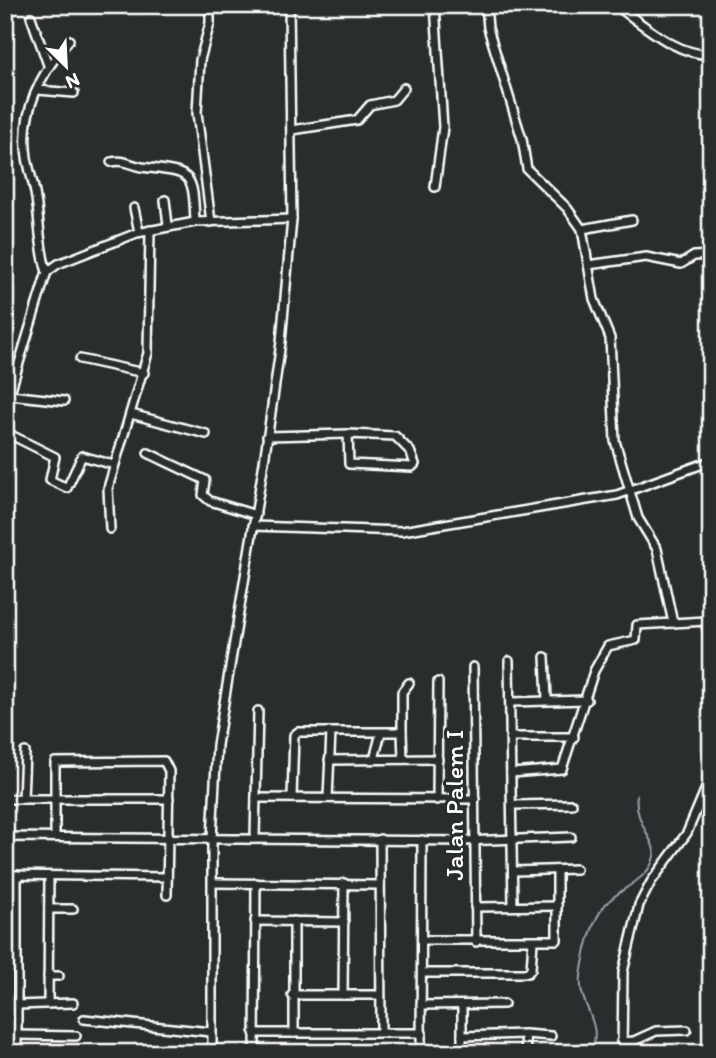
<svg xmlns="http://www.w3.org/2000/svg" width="716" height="1058" viewBox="0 0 716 1058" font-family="Itim,sans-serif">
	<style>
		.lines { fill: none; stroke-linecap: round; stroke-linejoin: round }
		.stream { stroke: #92a4a7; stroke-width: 2 }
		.minor-casing { stroke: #fff; stroke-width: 12 }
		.minor { stroke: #2a2d2e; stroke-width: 7 }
		.labels { text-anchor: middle; stroke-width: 6; stroke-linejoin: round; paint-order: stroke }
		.street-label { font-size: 26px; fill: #fff; stroke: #2a2d2e }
	</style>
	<rect width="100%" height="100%" fill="#2a2d2e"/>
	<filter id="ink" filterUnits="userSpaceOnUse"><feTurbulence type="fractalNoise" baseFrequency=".0143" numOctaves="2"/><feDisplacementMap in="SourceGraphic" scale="14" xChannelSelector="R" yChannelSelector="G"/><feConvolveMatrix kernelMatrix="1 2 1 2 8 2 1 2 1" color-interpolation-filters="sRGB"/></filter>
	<g filter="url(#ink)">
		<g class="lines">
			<!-- stream -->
			<path class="stream" d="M590,1053c16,-29 -13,-48 -9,-77 3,-21 10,-54 24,-71 14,-17 45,-25 49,-49 3,-15 -21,-34 -17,-61"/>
			<defs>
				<g id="minor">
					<polyline points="210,5 210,23 200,60 197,113 211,222"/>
					<polyline points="486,5 488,28 522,139 527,169 567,208 582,229 594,299 610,338 615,441 638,518 657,549 673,623 637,625 636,640 608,646 594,671 562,769 511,773"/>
					<path d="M615,5c30,20 58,49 96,50"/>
					<polyline points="31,17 48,65"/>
					<polyline points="38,90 74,93"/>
					<polyline points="292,130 357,120 370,105 394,100 404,88"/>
					<path d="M111,162c13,-3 19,3 31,5 50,6 51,3 53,55"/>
					<polyline points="435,187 443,127 435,5"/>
					<polyline points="165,200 168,225"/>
					<polyline points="134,208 139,232"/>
					<polyline points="582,229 632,220"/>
					<polyline points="588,265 646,257 681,264 694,256 711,255"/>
					<path d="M47,272c-8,-25 -7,-48 -11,-73 -2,-15 -7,-28 -9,-42 -7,-46 14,-84 42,-117"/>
					<polyline points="80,359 144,373"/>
					<polyline points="10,395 64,401"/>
					<polyline points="5,409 44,281 47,272 58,264 137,233 195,222 292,219"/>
					<polyline points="131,414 206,434"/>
					<polyline points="5,432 55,457 50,480 67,488 82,456 114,465"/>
					<polygon points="348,434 395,436 410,451 415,464 412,467 349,464"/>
					<polyline points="267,436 348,434"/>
					<polyline points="148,453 205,480 203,495 210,501 256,515"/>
					<polyline points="253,526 402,531 617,495 711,461"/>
					<polyline points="110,529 108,488 148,353 150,230"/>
					<polyline points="673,623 705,621 711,644"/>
					<polyline points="545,657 547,699"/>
					<polyline points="509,661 513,906"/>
					<polyline points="473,667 476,942"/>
					<polyline points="511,702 587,700"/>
					<polyline points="402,732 402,692 409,683"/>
					<polyline points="512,737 574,737"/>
					<polyline points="374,759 381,733"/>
					<polyline points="329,760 438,759"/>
					<polyline points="256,798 475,799"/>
					<polyline points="292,798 294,735 298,732 402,732 403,759"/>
					<polyline points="328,798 331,732"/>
					<polyline points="5,799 169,799"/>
					<polyline points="23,799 25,752"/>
					<polyline points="437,800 438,682"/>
					<polyline points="512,805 572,804"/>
					<polyline points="5,837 463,841 571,837"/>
					<polyline points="55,837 55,762 164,761 169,771 167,895"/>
					<polyline points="255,837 258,711"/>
					<polyline points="380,839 381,1032"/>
					<polyline points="514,871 576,869"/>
					<polyline points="5,875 167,877"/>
					<polyline points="213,883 380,885"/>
					<polyline points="475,907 557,906"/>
					<polyline points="49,909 73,909"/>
					<polyline points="255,921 344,922"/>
					<polyline points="422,940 557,940 557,870"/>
					<polyline points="422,973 528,973 531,969 533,941"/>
					<polyline points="48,976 59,976"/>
					<polyline points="292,995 380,995"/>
					<polyline points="343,995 344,883"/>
					<polyline points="48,1004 49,876"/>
					<polyline points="16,1005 73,1003"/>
					<polyline points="421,1005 504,1004"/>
					<polyline points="462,1005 462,1053"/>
					<polyline points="84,1019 211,1032"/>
					<polyline points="254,1033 422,1033"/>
					<polyline points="294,1033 294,921"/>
					<polyline points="525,1034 551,1036"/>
					<polyline points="16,1035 76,1036"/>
					<polyline points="462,1036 525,1034 526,1053"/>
					<polyline points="621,1042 634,1041 656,1031 687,1030"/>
					<polyline points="17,1053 17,875"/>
					<polyline points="212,1053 212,838 217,745 264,462 281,342 292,219 289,5"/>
					<polyline points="255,1053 256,883"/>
					<polyline points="421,1053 422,840"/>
					<polyline points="528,1053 540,1053"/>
					<polyline points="622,1053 623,972 639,905 651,882 687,833 711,776"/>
				</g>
			</defs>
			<!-- minor casing -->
			<use href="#minor" class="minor-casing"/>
			<!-- minor -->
			<use href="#minor" class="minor"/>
		</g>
	</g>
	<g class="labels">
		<!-- street labels -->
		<g class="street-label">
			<text transform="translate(454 805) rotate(-90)" y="9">Jalan Palem I</text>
		</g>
	</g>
	<!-- margin -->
	<rect width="716" height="1058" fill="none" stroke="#2a2d2e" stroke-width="28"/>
	<rect x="14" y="14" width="688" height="1030" fill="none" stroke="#fff" stroke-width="2.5" filter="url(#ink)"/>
	<!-- north arrow -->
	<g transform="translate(66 66) rotate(156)" stroke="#2a2d2e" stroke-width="5" paint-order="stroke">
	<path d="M0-5L12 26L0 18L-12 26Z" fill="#ffffff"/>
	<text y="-10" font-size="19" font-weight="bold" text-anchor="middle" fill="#ffffff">N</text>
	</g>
</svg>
